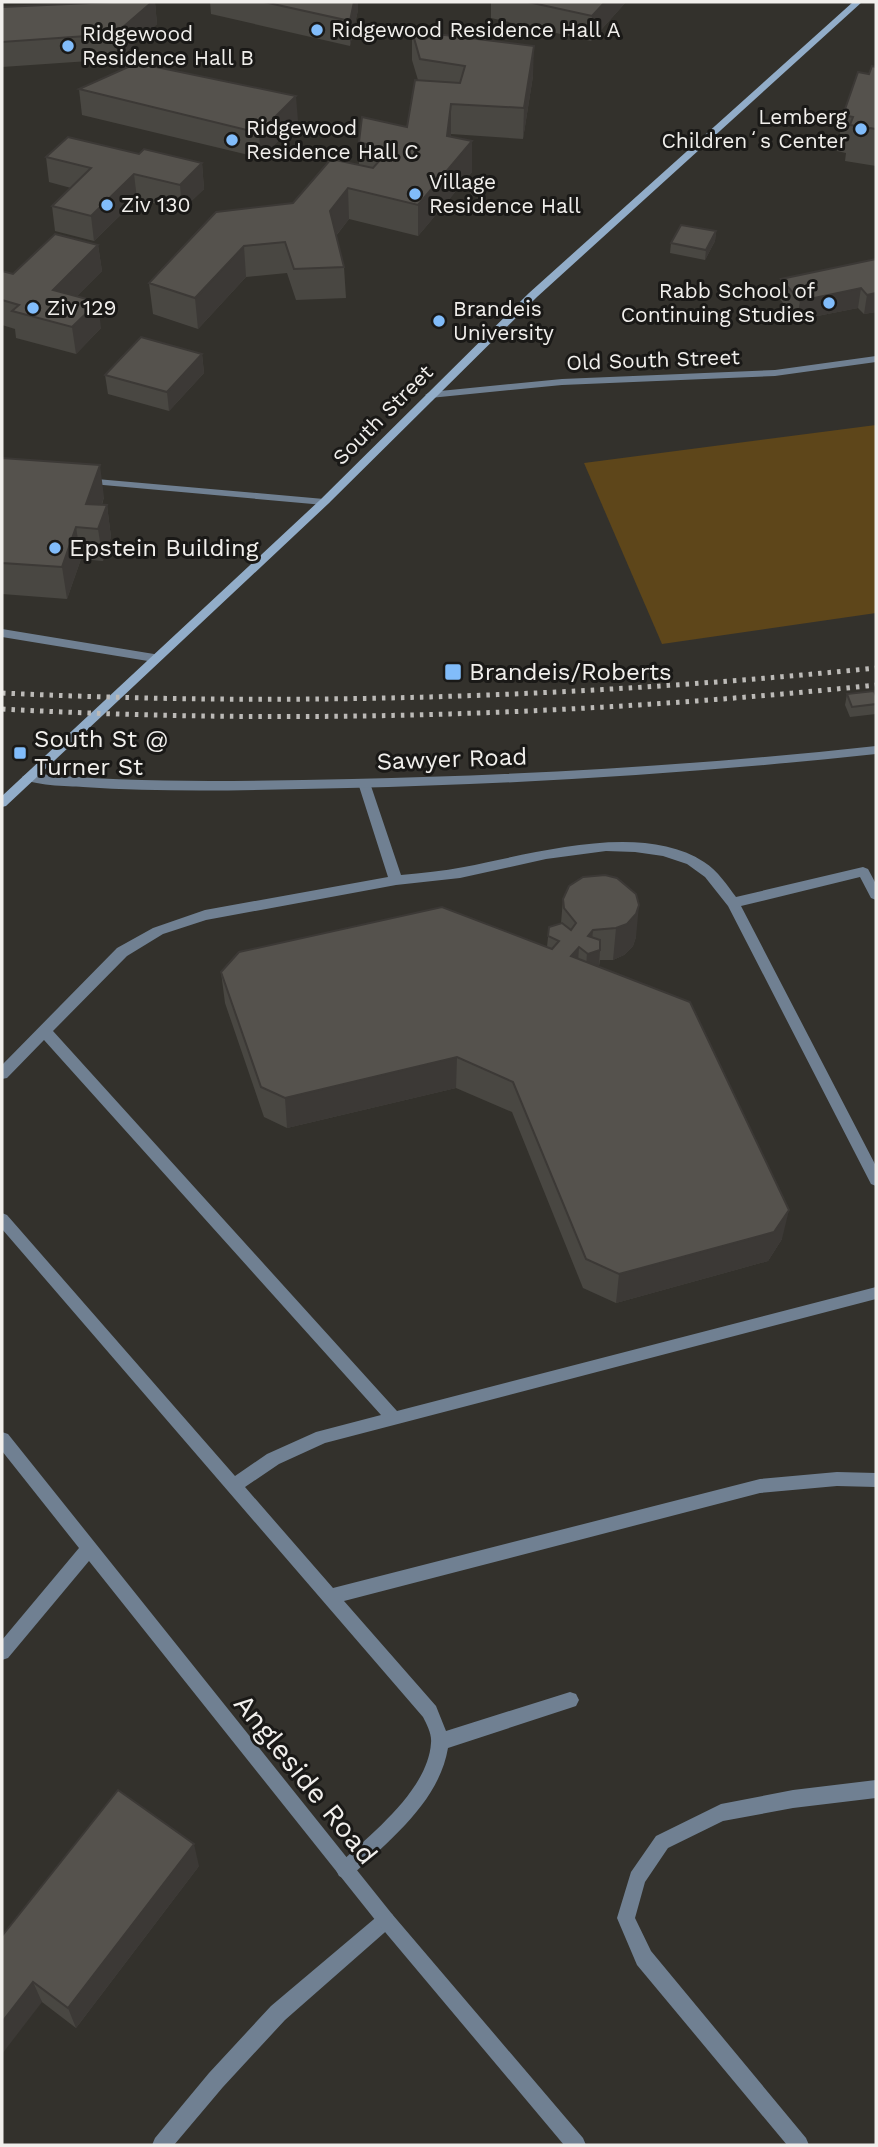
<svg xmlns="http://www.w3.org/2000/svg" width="878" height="2147" viewBox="0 0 878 2147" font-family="'Work Sans',sans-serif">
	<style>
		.green { fill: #5e461a }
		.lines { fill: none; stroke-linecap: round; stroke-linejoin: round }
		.lane { fill: #708092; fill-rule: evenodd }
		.street { fill: #708092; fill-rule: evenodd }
		.secondary { fill: #92adc9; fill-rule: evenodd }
		.rail { stroke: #bcbab7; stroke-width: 5; stroke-dasharray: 3.5 6; stroke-linecap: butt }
		.wall { fill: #494742 }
		.shaded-wall { fill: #3c3936 }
		.building { fill: #55524d; stroke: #3c3936; stroke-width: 2 }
		.poi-dot { fill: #81bcfa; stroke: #1a1917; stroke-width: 2.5 }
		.labels { text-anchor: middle; stroke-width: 6; stroke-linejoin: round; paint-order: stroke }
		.far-poi-label { font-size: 21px; fill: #f1efec; stroke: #1a1917; text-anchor: start }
		.far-street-label { font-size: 21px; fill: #f1efec; stroke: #1a1917 }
		.poi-label { font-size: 24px; fill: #f1efec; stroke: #1a1917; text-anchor: start }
		.street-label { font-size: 24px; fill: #f1efec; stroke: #1a1917 }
		.near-street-label { font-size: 28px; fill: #f1efec; stroke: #1a1917 }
	</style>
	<rect width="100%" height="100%" fill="#33312c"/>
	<!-- green -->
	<polygon class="green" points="876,425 876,613 662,644 584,463"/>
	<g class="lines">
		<!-- lane -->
		<g class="lane">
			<polygon points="85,478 324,499 330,502 324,505 81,483 80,481"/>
			<polygon points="2,629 154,654 160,658 154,662 2,637"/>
			<path d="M364,779l6,4 31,92c21,-2 42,-4 63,-8 69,-13 177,-46 240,-5 14,9 23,23 32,35l127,-30 5,2 8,15v16l-5,-2 -11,-21 -119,29 135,260v20l-5,-2 -143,-278 -23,-29 -18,-13 -24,-8 -28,-4 -29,-1 -60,8 -86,19 -64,7 -190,35 -43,14 -36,22 -74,75 344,380 479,-124v12l-551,144 -46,21 -34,23 88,101 427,-109 77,-7 39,1v14l-39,-1 -77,7 -416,108 92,105 10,25 124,-39 6,2 3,6 -3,6 -6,2 -122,40c-9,54 -59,93 -97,128l-6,3 -6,-3 -3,-6 3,-6c32,-30 89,-74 92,-121 1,-9 -4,-18 -8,-26l-421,-488v-16l5,2 228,261 32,-22 49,-22 65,-17 -337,-375 -37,38 -5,1v-14l115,-117 36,-20 52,-18 183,-33 -30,-94z"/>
			<polygon points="876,1780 876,1798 793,1808 723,1821 668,1848 645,1882 635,1918 651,1951 806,2138 809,2145 787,2145 637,1965 617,1918 631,1872 656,1836 721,1804 793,1790"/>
			<polygon points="386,1911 392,1914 395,1920 392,1926 285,2020 223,2087 174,2145 152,2145 155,2138 209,2073 271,2006 380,1914"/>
		</g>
		<!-- street -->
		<g class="street">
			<polygon points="876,356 876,362 775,376 562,385 430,398 425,395 430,392 562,379 775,370"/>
			<path d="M876,746v8c-176,19 -352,30 -528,34 -88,2 -177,5 -265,-1 -14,-1 -53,-1 -61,-10l6,-4c108,11 215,8 324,6 175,-4 350,-14 524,-33z"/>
			<polygon points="2,1432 8,1434 392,1914 583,2138 586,2145 564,2145 380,1926 89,1561 8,1658 2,1660 2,1640 79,1548 2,1451"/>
		</g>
		<!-- secondary -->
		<polygon class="secondary" points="853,2 862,2 537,297 328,504 6,806 2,807 2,796 320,500 529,293"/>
		<!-- rail -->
		<g class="rail">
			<path d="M2,693c293,14 583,4 874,-25"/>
			<path d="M2,709c291,16 584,6 874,-24"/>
		</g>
	</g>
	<!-- wall -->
	<g class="wall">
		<polygon points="113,2 155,2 157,24 118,59 2,67 2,7"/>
		<polygon points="210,2 358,2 358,10 350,46 211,14"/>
		<polygon points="491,2 626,2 591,41 491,18"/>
		<polygon points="412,31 533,76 523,139 451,134 451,137 472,172 418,236 349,219 336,236 344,267 346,298 296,300 287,273 246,277 198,329 153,314 149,283 293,203 359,165 359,142 407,127 418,80 412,60"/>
		<polygon points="876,67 876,166 845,161 846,153 837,151 843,115 869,74"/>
		<polygon points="79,89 298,121 261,158 82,115"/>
		<polygon points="139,154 202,163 204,189 182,210 137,199 94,241 55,231 52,206 71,188 49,182 46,157"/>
		<polygon points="716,231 715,241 705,260 670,253 671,243"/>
		<polygon points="98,245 102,271 77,296 101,328 76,354 16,338 15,329 2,325 2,271 13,274"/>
		<polygon points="876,259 876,312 864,314 858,308 797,320 779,298 781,279"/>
		<polygon points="202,354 204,373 169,411 108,394 105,375"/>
		<polygon points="2,458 104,497 102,505 107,505 111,537 103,561 81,559 67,599 2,594"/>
		<polygon points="847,694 876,704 876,714 850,717 845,705"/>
		<polygon points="563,899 636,937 633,946 624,955 613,960 600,960 599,967 782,1239 768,1261 616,1303 583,1288 512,1112 456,1088 287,1128 264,1117 225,1003 221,972 547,947 549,927 561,923"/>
		<polygon points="199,1866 76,2028 42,2002 2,1936"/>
	</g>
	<!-- shaded-wall -->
	<g class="shaded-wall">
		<polygon points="152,2 155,2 157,24 118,59 115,34"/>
		<polygon points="354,2 358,2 358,10 350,46 350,21"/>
		<polygon points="605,2 626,2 591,41 592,16"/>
		<polygon points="534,46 533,76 523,139 524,108"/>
		<polygon points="296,96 298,121 261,158 259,133"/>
		<polygon points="451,104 451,134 447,167 447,136"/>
		<polygon points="472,141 472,172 418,236 418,205"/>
		<polygon points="202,163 204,189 182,210 180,185"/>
		<polygon points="134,174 137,199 94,241 91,216"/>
		<polygon points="348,188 349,219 331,242 330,211"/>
		<polygon points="716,231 715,241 705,260 706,250"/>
		<polygon points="98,245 102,271 57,316 53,290"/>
		<polygon points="244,246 246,277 198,329 195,298"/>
		<polygon points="861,288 858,308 797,320 800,301"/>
		<polygon points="876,293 876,312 864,314 867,295"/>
		<polygon points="98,302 101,328 76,354 72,327"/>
		<polygon points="202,354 204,373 169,411 167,392"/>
		<polygon points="100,465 104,497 93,529 86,504"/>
		<polygon points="107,505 111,537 103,561 98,529"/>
		<polygon points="76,527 81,559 67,599 62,567"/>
		<polygon points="639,905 636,937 633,946 624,955 613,960 616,928"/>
		<polygon points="593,930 591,953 600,950 598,981 585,985 588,936"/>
		<polygon points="579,947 577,978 571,956"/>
		<polygon points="457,1057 456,1088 287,1128 285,1098"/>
		<polygon points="789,1210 782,1239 768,1261 616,1303 619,1274"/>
		<polygon points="194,1844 199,1866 76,2028 68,2008"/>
		<polygon points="33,1982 42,2002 2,2054 2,2022"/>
	</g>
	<!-- building -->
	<g class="building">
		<polygon points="113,2 152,2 115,34 2,42 2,7"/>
		<polygon points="264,2 354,2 350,21"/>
		<polygon points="528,2 605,2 592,16"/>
		<polygon points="412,31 534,46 524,108 451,104 447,136 472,141 418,205 348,188 330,211 344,267 294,269 285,242 244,246 195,298 149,283 216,212 293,203 331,159 373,168 389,150 359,142 362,117 407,127 415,80 460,83 465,66 420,59"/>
		<polygon points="137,63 296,96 259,133 79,89"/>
		<polygon points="872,66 876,67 876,129 850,125 853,117 843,115 858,72 869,74"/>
		<polygon points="68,137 139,154 144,149 202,163 180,185 134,174 91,216 52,206 91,168 46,157"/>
		<polygon points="681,225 716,231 706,250 671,243"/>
		<polygon points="55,234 98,245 53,290 98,302 72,327 12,311 19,305 2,300 2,271 13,274"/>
		<polygon points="876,259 876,293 867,295 861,288 800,301 781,279"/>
		<polygon points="141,337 202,354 167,392 105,375"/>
		<polygon points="2,458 100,465 86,504 107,505 98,529 76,527 62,567 2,563"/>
		<polygon points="874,691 876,696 876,704 852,707 847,694"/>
		<polygon points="605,875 617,878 636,894 639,905 636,914 627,924 616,928 593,930 588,936 600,940 600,950 588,954 579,947 571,956 690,1002 789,1210 774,1232 619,1274 586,1259 513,1082 457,1057 285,1098 261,1087 221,972 239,952 442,907 552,949 559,941 548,936 549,927 562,923 571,930 576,923 564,908 563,899 569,886 583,877"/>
		<polygon points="118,1790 194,1844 68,2008 33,1982 2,2022 2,1936"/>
	</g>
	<!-- markers -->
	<g class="poi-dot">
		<circle cx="317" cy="30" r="7"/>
		<circle cx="68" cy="46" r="7"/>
		<circle cx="861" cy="129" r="7"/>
		<circle cx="232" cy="140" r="7"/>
		<circle cx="415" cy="194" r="7"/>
		<circle cx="107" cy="205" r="7"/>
		<circle cx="829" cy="303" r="7"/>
		<circle cx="33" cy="308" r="7"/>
		<circle cx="439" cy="321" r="7"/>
		<circle cx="55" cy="548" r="7"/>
		<rect x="444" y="663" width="18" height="18" rx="3.5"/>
		<rect x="13" y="746" width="14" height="14" rx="3.5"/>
	</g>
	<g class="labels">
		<!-- far-poi labels -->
		<g class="far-poi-label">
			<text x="331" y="37">Ridgewood Residence Hall A</text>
			<text x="82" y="41">Ridgewood<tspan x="82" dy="24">Residence Hall B</tspan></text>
			<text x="847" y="124" text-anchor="end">Lemberg<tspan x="847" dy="24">Childrenʻs Center</tspan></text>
			<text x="246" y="135">Ridgewood<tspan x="246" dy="24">Residence Hall C</tspan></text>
			<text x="429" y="189">Village<tspan x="429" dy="24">Residence Hall</tspan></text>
			<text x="121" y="212">Ziv 130</text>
			<text x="815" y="298" text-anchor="end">Rabb School of<tspan x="815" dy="24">Continuing Studies</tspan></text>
			<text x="47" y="315">Ziv 129</text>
			<text x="453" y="316">Brandeis<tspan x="453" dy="24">University</tspan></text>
		</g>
		<!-- far-street labels -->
		<g class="far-street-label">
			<text transform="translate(653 360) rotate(-2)" y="7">Old South Street</text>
			<text transform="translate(383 415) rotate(-45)" y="7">South Street</text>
		</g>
		<!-- poi labels -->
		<g class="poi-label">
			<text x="69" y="556">Epstein Building</text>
			<text x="469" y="680">Brandeis/Roberts</text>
			<text x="34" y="747">South St @<tspan x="34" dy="28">Turner St</tspan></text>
		</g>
		<!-- street labels -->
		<g class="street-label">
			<text transform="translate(452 759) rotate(-2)" y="8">Sawyer Road</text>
		</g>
		<!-- near-street labels -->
		<g class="near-street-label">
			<text transform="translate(306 1779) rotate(51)" y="10">Angleside Road</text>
		</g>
	</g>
	<!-- border -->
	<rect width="878" height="2147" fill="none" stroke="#f1efec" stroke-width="7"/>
</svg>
